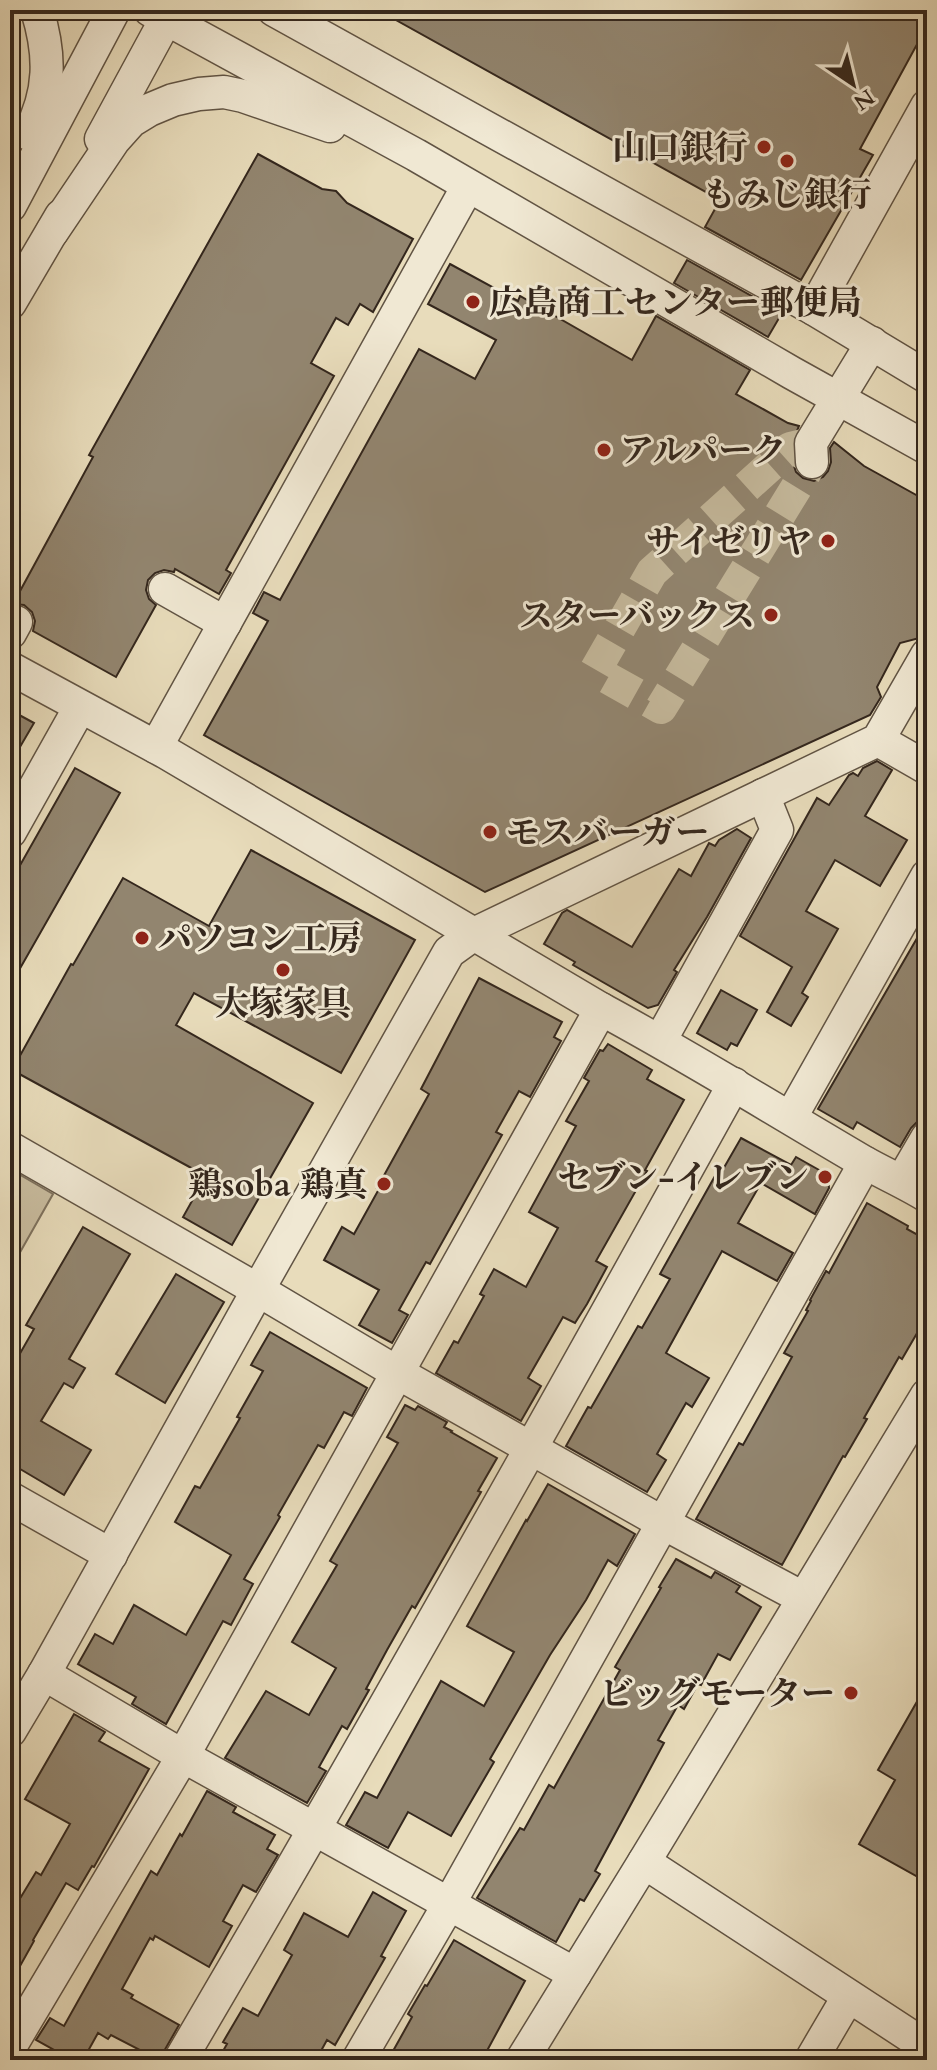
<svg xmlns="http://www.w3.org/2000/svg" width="937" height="2070" viewBox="0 0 937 2070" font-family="Cardo,'Noto Serif JP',serif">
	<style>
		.green { fill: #c9bda0; stroke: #7e725e; stroke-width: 2 }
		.building { fill: #92856f; stroke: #34271d; stroke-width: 2 }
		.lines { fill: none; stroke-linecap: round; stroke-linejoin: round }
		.minor-tunnel { stroke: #c4b89b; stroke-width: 32; stroke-dasharray: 32 16; stroke-linecap: butt }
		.minor-casing { stroke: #615444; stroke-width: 35 }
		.minor { stroke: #f0e8d3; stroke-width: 32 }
		.poi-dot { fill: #8f2418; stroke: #f0e8d3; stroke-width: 3 }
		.labels { text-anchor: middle; stroke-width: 6; stroke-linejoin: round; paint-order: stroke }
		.poi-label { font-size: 34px; font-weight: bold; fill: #34271d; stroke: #f0e8d3; text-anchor: end }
	</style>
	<rect width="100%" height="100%" fill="#e8dcbb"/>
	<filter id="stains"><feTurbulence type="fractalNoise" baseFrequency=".0025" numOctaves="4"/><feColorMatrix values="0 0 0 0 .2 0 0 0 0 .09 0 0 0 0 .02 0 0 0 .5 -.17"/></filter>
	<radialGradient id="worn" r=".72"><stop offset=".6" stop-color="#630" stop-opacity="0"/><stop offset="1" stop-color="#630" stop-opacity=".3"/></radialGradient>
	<!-- green -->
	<polygon class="green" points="10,1169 53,1194 10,1270"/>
	<!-- building -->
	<g class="building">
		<polygon points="378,10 927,10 927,26 860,149 873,155 801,280 705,227 720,200"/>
		<polygon points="258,154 322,189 336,191 347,203 413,239 373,312 360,304 348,325 336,318 311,363 334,376 226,570 231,573 219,594 175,569 174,572 164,570 155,573 148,580 146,590 149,599 156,605 116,677 33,631 35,621 32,612 24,605 13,604 93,457 89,455"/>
		<polygon points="687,260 782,313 768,337 674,283"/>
		<polygon points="450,264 518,301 520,296 632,360 656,316 750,370 736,394 788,423 799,426 792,443 793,463 796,472 803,478 814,481 823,477 828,471 831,462 830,448 834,442 864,466 927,501 927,636 900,643 877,687 881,697 870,715 485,892 204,735 268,621 253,613 264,592 280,600 419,349 475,379 496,340 428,304"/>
		<polygon points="10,710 34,723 10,764"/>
		<polygon points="877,761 892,770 865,816 907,840 880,886 835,860 806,911 838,929 802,993 808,997 791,1026 767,1012 792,967 740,936 817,798 829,805 849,775 853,773 858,776 863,768"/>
		<polygon points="75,768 120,793 10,986 10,883"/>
		<polygon points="737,829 751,838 707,917 674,970 677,972 658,1005 648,1008 573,965 575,962 544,944 562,913 567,910 632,947 679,869 691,876 709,843 715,846 719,840"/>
		<polygon points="251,850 415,940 341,1073 194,993 176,1025 313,1103 232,1245 183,1217 206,1176 12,1070 71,964 73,965 123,878 209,926"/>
		<polygon points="927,921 927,1114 924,1120 917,1122 911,1128 900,1147 857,1122 853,1129 818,1109"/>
		<polygon points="479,978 562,1022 554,1037 561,1041 530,1097 519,1091 496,1132 502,1135 430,1264 426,1262 399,1310 408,1315 392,1343 359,1325 379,1290 324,1260 342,1227 354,1234 379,1189 377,1188 429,1094 421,1089"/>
		<polygon points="721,990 757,1010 737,1046 731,1043 727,1050 697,1033"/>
		<polygon points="608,1044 652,1070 647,1079 684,1100 645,1170 647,1171 596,1261 607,1267 587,1304 575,1323 563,1317 528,1378 541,1386 521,1421 436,1373 454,1341 458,1343 484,1296 480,1294 494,1269 526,1287 558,1228 529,1212 576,1126 566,1121 589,1081 584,1078 600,1050 603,1051"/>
		<polygon points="741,1138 791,1165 796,1157 828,1175 829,1188 815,1214 761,1183 738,1223 793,1253 777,1281 722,1251 666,1353 709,1378 692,1407 686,1403 657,1454 666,1460 647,1492 566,1446 588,1407 591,1408 638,1326 642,1328 670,1279 660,1274 715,1176 718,1178"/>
		<polygon points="867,1203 908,1226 907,1229 927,1240 927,1316 902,1359 899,1357 864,1418 867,1419 845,1457 843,1456 782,1565 696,1519 739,1443 743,1445 792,1357 784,1353 808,1311 806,1310 811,1301 810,1300 826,1271 829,1273"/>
		<polygon points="83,1227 130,1254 69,1359 85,1368 73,1388 64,1383 41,1421 91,1450 64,1495 10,1463 10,1371 34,1329 26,1325"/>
		<polygon points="176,1274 224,1302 165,1403 116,1374"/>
		<polygon points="270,1332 367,1388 352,1416 344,1412 324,1448 318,1445 278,1515 280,1517 244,1579 253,1584 231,1625 223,1621 166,1724 132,1704 136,1697 78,1664 95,1634 113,1644 134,1605 186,1635 231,1555 175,1522 195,1486 200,1488 240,1418 237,1417 263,1371 251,1365"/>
		<polygon points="405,1405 415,1410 418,1406 447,1422 444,1427 452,1431 451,1432 497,1458 478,1491 481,1492 415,1608 412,1606 387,1650 366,1689 369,1690 347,1729 342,1726 319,1767 326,1771 307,1803 225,1758 266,1691 309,1715 336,1668 292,1642 337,1565 330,1561 398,1443 387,1437"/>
		<polygon points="548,1484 635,1534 617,1566 608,1560 586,1600 550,1655 490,1759 494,1762 451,1836 408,1812 388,1848 346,1825 365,1792 377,1798 441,1681 484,1706 514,1652 467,1626 526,1520 527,1521"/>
		<polygon points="676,1559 711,1578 715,1572 740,1586 736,1592 761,1607 730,1660 718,1654 701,1685 698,1684 684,1709 678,1705 658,1740 664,1743 595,1871 600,1874 584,1901 580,1899 556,1942 477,1898 520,1828 524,1830 549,1785 554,1788 620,1670 615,1667 661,1588 659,1587"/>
		<polygon points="927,1684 927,1882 859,1844 895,1780 878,1770"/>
		<polygon points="74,1714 105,1732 99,1741 149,1769 94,1867 92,1866 78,1890 66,1883 33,1940 34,1941 10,1984 10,1915 36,1872 41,1875 70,1824 25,1799"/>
		<polygon points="207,1791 236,1807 233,1812 275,1835 267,1849 278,1855 256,1892 243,1885 223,1921 232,1926 209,1967 155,1936 153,1940 150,1938 122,1989 133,1995 131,1998 179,2025 159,2060 111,2035 108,2039 98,2033 83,2060 53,2060 58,2052 36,2040 50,2018 64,2026 151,1871 157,1875 180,1834 182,1836"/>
		<polygon points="373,1892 406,1911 381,1956 385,1958 335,2045 327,2040 316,2060 218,2060 227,2044 223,2042 243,2008 258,2016 292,1955 284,1950 304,1913 348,1937"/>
		<polygon points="454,1940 525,1981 502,2023 482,2060 388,2060 412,2017 408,2014 425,1985 427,1986"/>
	</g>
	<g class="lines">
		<!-- minor-tunnel -->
		<polyline class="minor-tunnel" points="811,443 790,448 652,572 595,671 661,708 812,462"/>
		<defs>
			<g id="minor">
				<polyline points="150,10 416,155 792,373 927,448"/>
				<polyline points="274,10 814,309 927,377"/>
				<path d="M29,134c22,-42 22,-79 8,-124"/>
				<polyline points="101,139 171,10"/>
				<polyline points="10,206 114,10"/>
				<polyline points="52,232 114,140 131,121 149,110 173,100 199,94 224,92 243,96 330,126"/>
				<polyline points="10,303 61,216"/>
				<polyline points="814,309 927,106"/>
				<polyline points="812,462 811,443 872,343"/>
				<polyline points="165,589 225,623"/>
				<polyline points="10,633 16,622"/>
				<path d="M10,668l155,84 436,257c89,48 174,101 261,152 21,12 44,22 65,35"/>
				<polyline points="878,740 927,768"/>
				<polyline points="156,747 468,186"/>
				<polyline points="10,832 80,707"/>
				<polyline points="660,1041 777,830 763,795"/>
				<polyline points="791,1117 927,876"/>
				<polyline points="10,1148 258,1290 398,1373 663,1523 803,1598"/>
				<polyline points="902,1181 927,1138"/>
				<polyline points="10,1498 111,1555"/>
				<polyline points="44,1674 183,1756 575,1974"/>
				<polyline points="10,1731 44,1674 258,1290 449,952 474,934 878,740 927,655"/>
				<polyline points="644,1862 927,2047"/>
				<polyline points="10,2047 183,1756 601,1009"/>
				<path d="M180,2060c190,-323 373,-649 554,-976"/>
				<polyline points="358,2060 449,1904 865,1163"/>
				<polyline points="522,2060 644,1862 927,1395"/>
				<polyline points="811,2060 848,1997"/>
			</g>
		</defs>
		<!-- minor casing -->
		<use href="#minor" class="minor-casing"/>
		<!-- minor -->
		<use href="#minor" class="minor"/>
	</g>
	<!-- markers -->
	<g class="poi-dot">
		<circle cx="764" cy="147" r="8"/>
		<circle cx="787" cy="161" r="8"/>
		<circle cx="473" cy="302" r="8"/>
		<circle cx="604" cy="450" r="8"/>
		<circle cx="828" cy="541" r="8"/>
		<circle cx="771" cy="615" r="8"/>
		<circle cx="490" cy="832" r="8"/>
		<circle cx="142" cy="938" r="8"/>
		<circle cx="283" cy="970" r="8"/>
		<circle cx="825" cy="1177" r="8"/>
		<circle cx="384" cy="1184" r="8"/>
		<circle cx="851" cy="1693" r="8"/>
	</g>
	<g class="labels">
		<!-- poi labels -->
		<g class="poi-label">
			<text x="748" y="159">山口銀行</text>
			<text x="787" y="206" text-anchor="middle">もみじ銀行</text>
			<text x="489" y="314" text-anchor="start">広島商工センター郵便局</text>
			<text x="620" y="462" text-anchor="start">アルパーク</text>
			<text x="812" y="553">サイゼリヤ</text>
			<text x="755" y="627">スターバックス</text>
			<text x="506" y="844" text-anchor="start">モスバーガー</text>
			<text x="158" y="950" text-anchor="start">パソコン工房</text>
			<text x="283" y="1015" text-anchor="middle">大塚家具</text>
			<text x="809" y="1189">セブン-イレブン</text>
			<text x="368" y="1196">鶏soba 鶏真</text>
			<text x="835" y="1705">ビッグモーター</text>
		</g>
	</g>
	<!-- margin -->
	<rect width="937" height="2070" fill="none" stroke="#e8dcbb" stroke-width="40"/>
	<rect x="12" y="12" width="913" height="2046" fill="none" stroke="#34271d" stroke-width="4"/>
	<rect x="20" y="20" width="897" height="2030" fill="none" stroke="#34271d" stroke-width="2"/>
	<!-- north arrow -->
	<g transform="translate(853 84) rotate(145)" stroke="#f0e8d3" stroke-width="6" paint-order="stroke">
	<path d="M0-6L14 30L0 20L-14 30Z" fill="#34271d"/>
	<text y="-12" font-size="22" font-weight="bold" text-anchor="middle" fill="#34271d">N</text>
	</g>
	<rect width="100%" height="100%" filter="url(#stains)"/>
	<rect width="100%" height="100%" fill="url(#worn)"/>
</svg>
